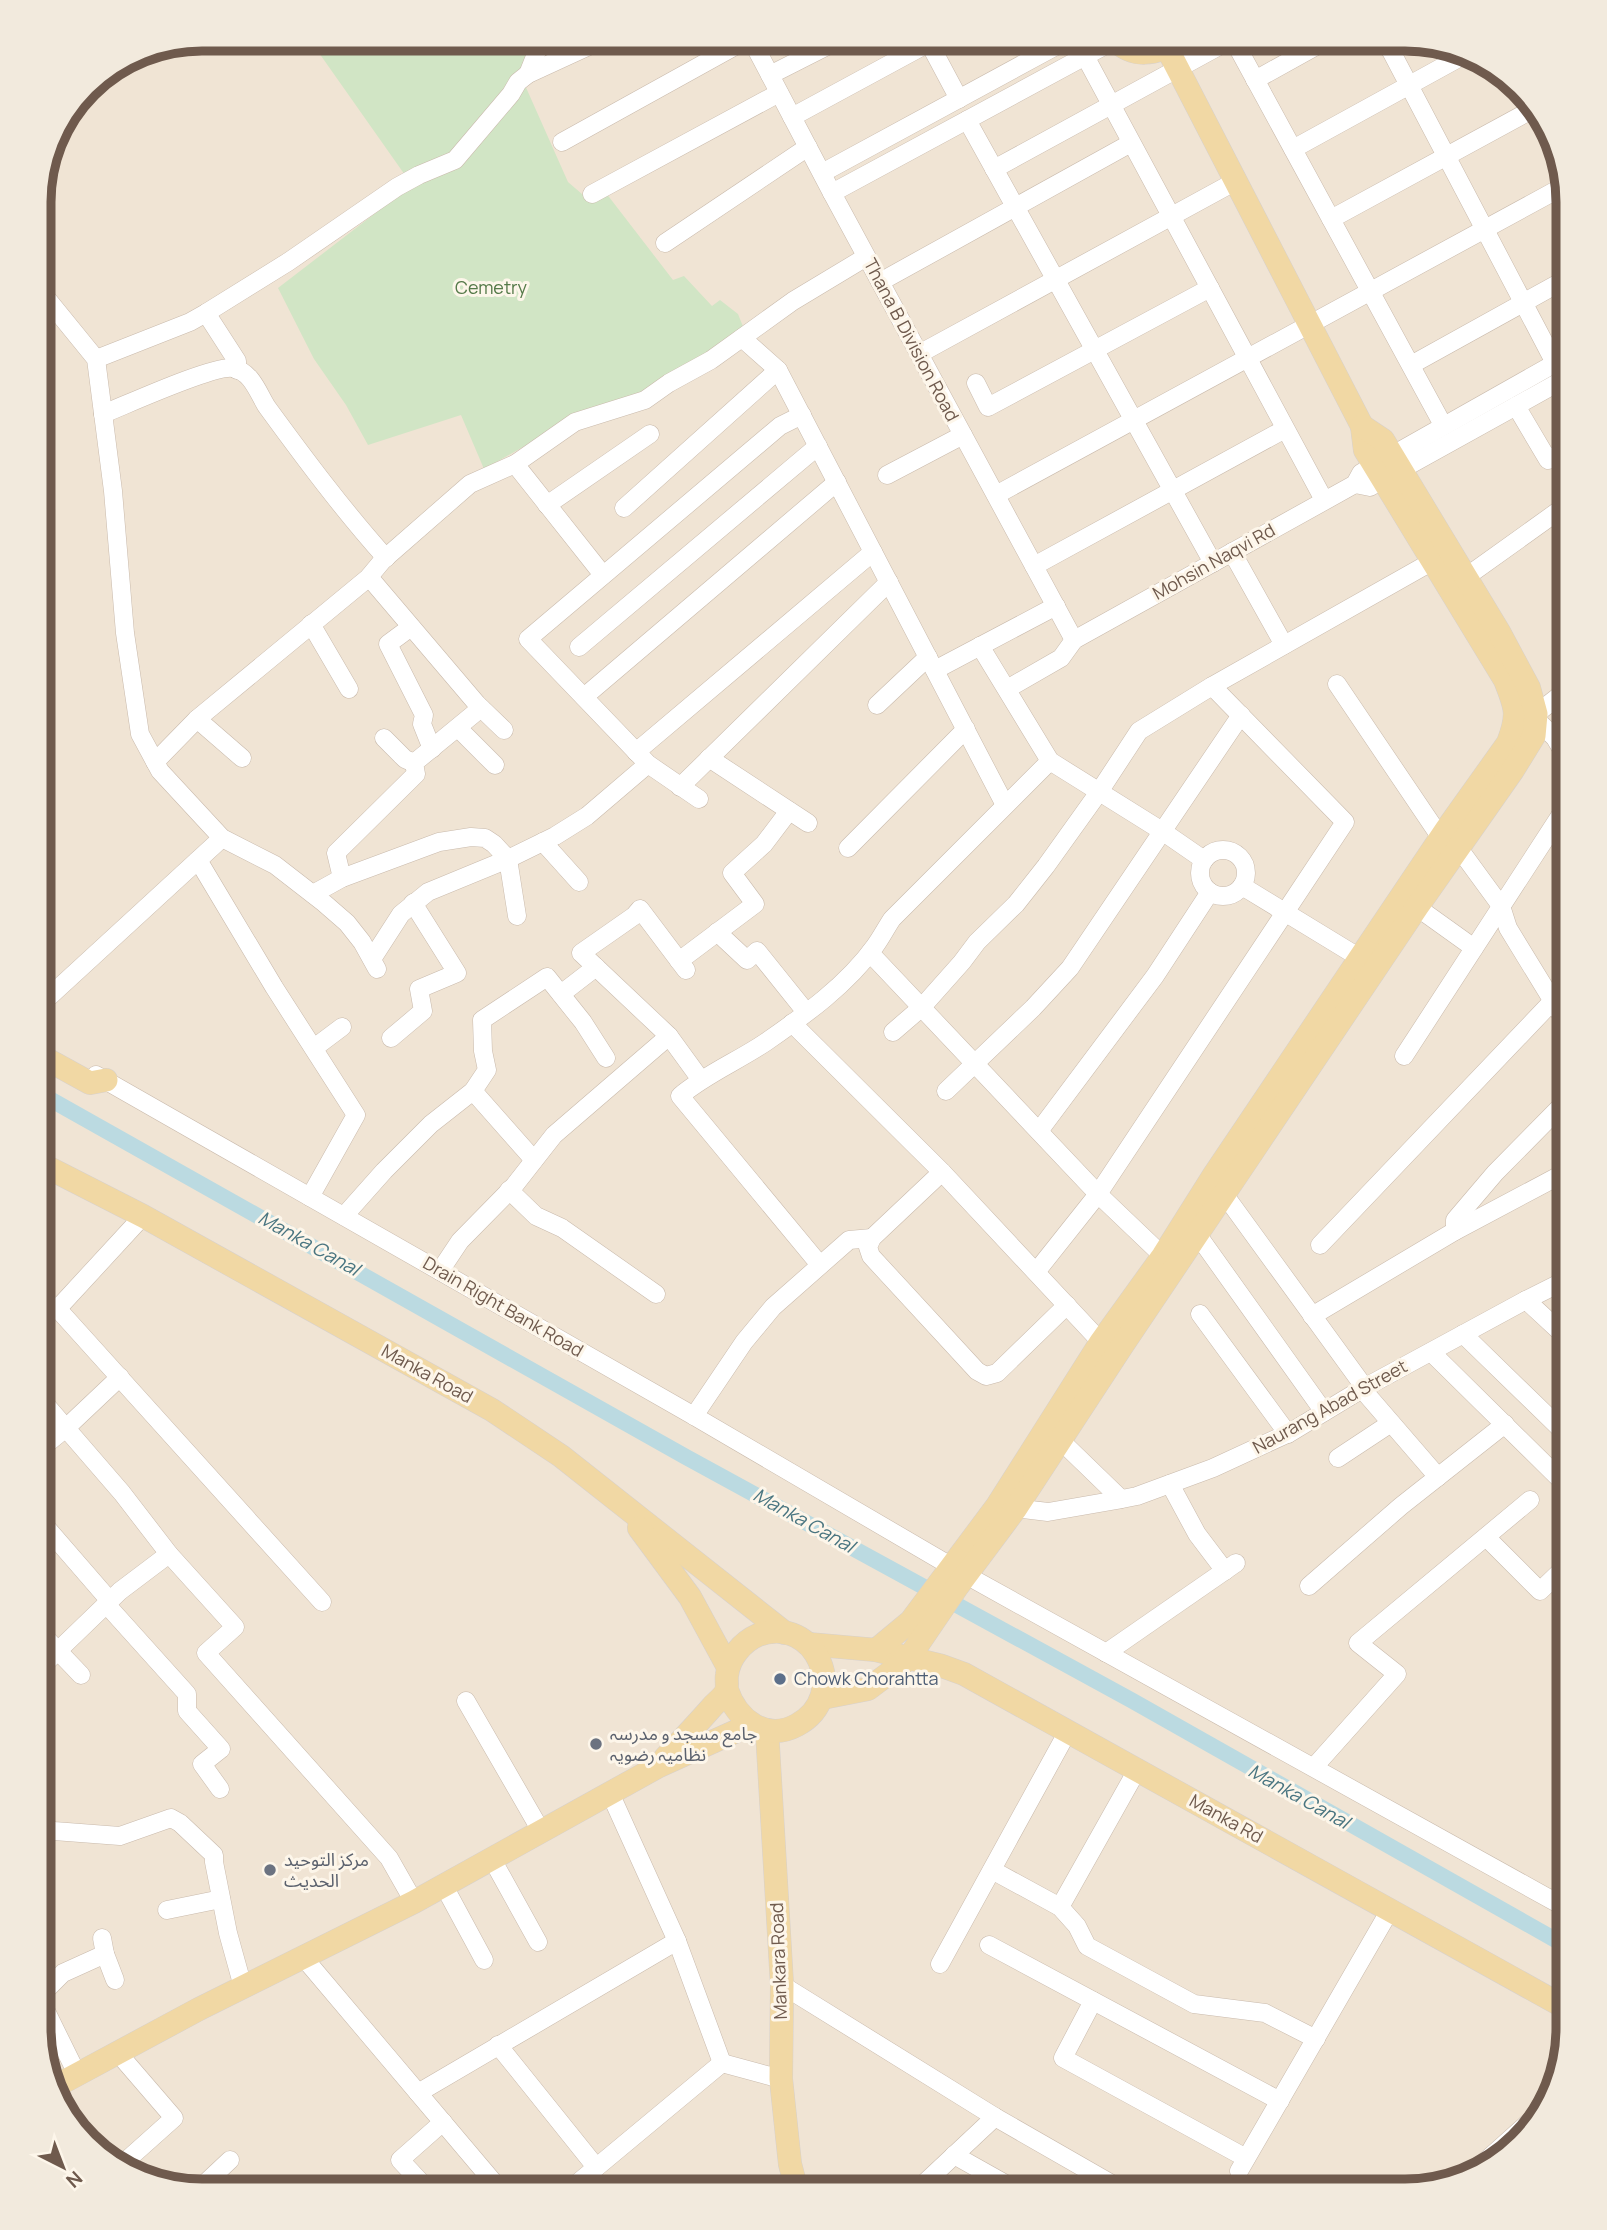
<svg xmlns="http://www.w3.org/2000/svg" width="1607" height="2230" viewBox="0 0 1607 2230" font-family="Manrope,'Noto Sans Arabic',sans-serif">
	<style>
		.residential { fill: #f0e4d4 }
		.green { fill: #d1e5c5 }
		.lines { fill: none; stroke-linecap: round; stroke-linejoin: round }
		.canal { stroke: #bbdae1; stroke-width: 16 }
		.minor-casing { stroke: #c9baac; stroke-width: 19 }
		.major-casing { stroke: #d7d1cd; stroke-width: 24 }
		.minor { stroke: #fff; stroke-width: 18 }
		.major { stroke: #f1d8a4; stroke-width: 23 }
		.service-dot { fill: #5c6f8a; stroke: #fdf6ea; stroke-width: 2.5 }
		.worship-dot { fill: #6b7280; stroke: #fdf6ea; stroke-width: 2.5 }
		.labels { text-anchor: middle; stroke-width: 6; stroke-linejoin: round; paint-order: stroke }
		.park-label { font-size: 18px; fill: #557a49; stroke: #fdf6ea }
		.street-label { font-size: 18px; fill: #6f5a4d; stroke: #fdf6ea }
		.service-label { font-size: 18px; fill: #4e5e75; stroke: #fdf6ea; text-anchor: start }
		.worship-label { font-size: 18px; fill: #5b616d; stroke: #fdf6ea; text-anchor: start }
		.water-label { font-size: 19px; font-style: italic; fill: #497580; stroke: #fdf6ea }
		.rim { fill: none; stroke: #6f5a4d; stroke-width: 9 }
	</style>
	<rect width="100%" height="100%" fill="#faf2e5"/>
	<!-- residential -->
	<polygon class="residential" points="201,39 1416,39 1487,61 1546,120 1568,201 1568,2029 1546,2110 1487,2169 1406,2191 191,2191 120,2169 61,2110 39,2029 39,190 55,129 94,79 139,51"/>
	<!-- green -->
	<polygon class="green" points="320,39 573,39 577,45 520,74 568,182 589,200 606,193 673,280 684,276 712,306 720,300 738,314 744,329 642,395 574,418 484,469 461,415 368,445 346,405 314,359 278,288 412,185 312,43"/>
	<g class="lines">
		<!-- canal -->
		<polyline class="canal" points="39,1093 686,1457 1131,1700 1568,1947"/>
		<defs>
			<g id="minor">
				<polyline points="751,39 832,193 1074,640"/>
				<polyline points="927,39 959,99"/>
				<polyline points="1233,39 1443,425"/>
				<polyline points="1380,39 1391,51 1555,363"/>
				<polyline points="1085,56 1324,500"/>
				<polyline points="528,74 542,39"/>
				<polyline points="770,75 841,39"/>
				<polyline points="1255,80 1329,39"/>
				<polyline points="792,117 936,39"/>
				<polyline points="967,120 1213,563"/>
				<polyline points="562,142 748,39"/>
				<polyline points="1293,149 1466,54"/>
				<polyline points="994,169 1232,39"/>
				<polyline points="822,173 1069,39"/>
				<polyline points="832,193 1115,40"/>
				<polyline points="592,194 779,93"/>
				<polyline points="1331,219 1535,108"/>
				<polyline points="665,243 808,147"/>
				<polyline points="880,282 1131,143"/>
				<polyline points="39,289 96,359 113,491 125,633 140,734 160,771 222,838 275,865 324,903 347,923 362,942 377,969"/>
				<polyline points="206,313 237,361 237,370"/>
				<polyline points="742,338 778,370 1005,805"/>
				<polyline points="919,354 1236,181"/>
				<polyline points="96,359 190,322 206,313 288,262 397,187 419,175 455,160 511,94 518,82 528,74 604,39"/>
				<polyline points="1411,365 1568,278"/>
				<polyline points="976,383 988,407 1210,288"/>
				<polyline points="1516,406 1548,460 1568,449"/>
				<path d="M103,414c23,-9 110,-49 130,-46 19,4 25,25 34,39 38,52 76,103 119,151"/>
				<polyline points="515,464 603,575"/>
				<polyline points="887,475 963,435"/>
				<polyline points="1355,484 1370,487 1568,377"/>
				<polyline points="996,495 1564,186"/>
				<polyline points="547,505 650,434"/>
				<polyline points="624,508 778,370"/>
				<polyline points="1232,552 1284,645"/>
				<polyline points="1034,566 1285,429"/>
				<polyline points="369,577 477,704 504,730"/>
				<polyline points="1466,577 1568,504"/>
				<polyline points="311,624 349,689"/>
				<polyline points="411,627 388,644 424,715 422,724 432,749"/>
				<polyline points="980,646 1050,761 1162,831 1204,860"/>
				<polyline points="579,647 818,446"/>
				<polyline points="935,670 1056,606"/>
				<polyline points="1337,684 1441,838"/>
				<polyline points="1007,689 1061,658 1074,640 1355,484 1361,473 1375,465 1568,356"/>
				<polyline points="584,697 837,482"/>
				<polyline points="877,705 928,657"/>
				<polyline points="1536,714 1568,689"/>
				<polyline points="197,719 242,758"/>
				<polyline points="1536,719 1555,738 1568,760"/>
				<polyline points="458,728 495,765"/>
				<polyline points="384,738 405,759 414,763"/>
				<polyline points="636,752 873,552"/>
				<polyline points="709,758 808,823"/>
				<polyline points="155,762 197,719 368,578 383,560 470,484 515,464 575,422 645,400 669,383 711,360 793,301 866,257"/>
				<polyline points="680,787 889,582"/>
				<polyline points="699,799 648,764 528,639 780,426 802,415"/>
				<polyline points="1452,839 1501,906 1508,928 1568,1026"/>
				<polyline points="543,842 579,882"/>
				<polyline points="848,848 966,729"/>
				<circle cx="1223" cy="873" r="23"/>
				<polyline points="198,860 274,987 356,1115 310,1197"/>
				<polyline points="342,878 336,853 416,774 414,763 481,708"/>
				<polyline points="1242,886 1360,958"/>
				<polyline points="313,894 342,878 439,842 471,837 485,838 494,844 508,859 517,916"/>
				<polyline points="1407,900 1474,948"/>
				<polyline points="717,932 747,960 757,951 806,1012"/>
				<polyline points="870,953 1098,1194 1163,1256"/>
				<polyline points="372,959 401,914 428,892 508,859 555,836 587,816 648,764"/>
				<polyline points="679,961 755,904 732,873 764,844 789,811"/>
				<polyline points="686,970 640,909 634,916 581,953 669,1036 701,1080"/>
				<polyline points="561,994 596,967"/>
				<polyline points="39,1006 222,838"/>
				<polyline points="792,1023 942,1172 1101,1342"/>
				<polyline points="893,1032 922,1007 962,962 977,942 1016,904 1046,866 1099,792 1139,731 1212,686 1433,561"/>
				<polyline points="391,1038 423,1011 419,989 457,973 413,903"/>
				<polyline points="314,1048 342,1027"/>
				<polyline points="1404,1056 1560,816"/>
				<polyline points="96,1075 694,1416 966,1575 1568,1909"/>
				<polyline points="473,1091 534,1160"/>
				<polyline points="946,1091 1033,1008 1070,968 1241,715"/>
				<polyline points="1039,1131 1155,976 1210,892"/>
				<polyline points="942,1172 872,1238 868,1247 871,1256 977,1371 986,1376 997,1373 1067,1305"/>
				<polyline points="509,1190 536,1216 562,1228 656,1294"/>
				<polyline points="1224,1194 1365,1388"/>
				<polyline points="344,1216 384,1171 431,1124 473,1091 487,1070 483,1051 482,1020 547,977 583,1022 606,1058"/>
				<polyline points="1455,1231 1455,1220 1495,1173 1568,1099"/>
				<polyline points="1197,1234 1324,1412"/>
				<polyline points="1320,1245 1568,985"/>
				<path d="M820,1265l-140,-169c26,-22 58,-35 86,-54 39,-27 81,-57 109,-96 6,-8 11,-18 17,-27l158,-158"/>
				<polyline points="440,1271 460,1241 514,1186 554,1135 669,1036"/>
				<polyline points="1036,1272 1098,1194 1345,822 1212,686"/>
				<polyline points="1526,1300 1568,1339"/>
				<polyline points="56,1307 322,1602"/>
				<polyline points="39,1312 61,1305 143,1216"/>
				<polyline points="1200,1314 1288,1434"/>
				<polyline points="1312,1316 1455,1231 1568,1171"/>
				<polyline points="1463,1334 1568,1436"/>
				<polyline points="1431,1352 1568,1487"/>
				<polyline points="1362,1389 1438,1477"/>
				<polyline points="39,1397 122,1493 169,1554 235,1627 206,1653 389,1858 414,1902"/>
				<polyline points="694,1416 744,1342 773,1307 849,1240 872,1238"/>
				<polyline points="1060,1440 1121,1499"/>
				<polyline points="39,1450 66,1428 120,1377"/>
				<polyline points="1338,1458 1391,1423"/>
				<polyline points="1170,1484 1197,1534 1225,1571"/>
				<polyline points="1006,1507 1048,1512 1117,1500 1137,1496 1213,1468 1291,1432 1362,1389 1526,1300 1568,1279"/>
				<polyline points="39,1519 110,1601"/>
				<polyline points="1486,1537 1540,1591 1563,1569 1568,1574"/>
				<polyline points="1309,1586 1401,1506 1505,1424"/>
				<polyline points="106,1604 187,1694 187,1711 221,1749 202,1764 220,1789"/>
				<polyline points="39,1631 81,1675"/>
				<polyline points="1106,1653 1236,1563"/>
				<polyline points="39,1669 120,1591 169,1554"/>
				<polyline points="466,1701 541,1831"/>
				<polyline points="1314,1767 1397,1674 1358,1643 1530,1500"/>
				<polyline points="610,1793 677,1941 722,2063"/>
				<polyline points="39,1827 54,1831 120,1836 171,1818 180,1823 214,1855 214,1862 228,1933 243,1987"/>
				<polyline points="492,1859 538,1942"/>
				<polyline points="992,1870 1060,1907 1077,1926 1087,1946 1194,2004 1265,2013 1316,2039"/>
				<polyline points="444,1886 484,1960"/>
				<polyline points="1555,1901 1568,1881"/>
				<polyline points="1060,1907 1137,1770"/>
				<polyline points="167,1910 221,1899"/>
				<polyline points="102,1938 105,1954 115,1980"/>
				<polyline points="989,1945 1280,2101"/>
				<polyline points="304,1958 501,2191"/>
				<polyline points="940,1964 1068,1731"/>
				<polyline points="782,1985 995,2117 1124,2191"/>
				<polyline points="1093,2001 1063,2058 1246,2158"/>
				<polyline points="498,2045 596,2167"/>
				<polyline points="118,2053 174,2118 118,2168"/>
				<polyline points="77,2074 42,2003 42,1994 63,1973 105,1954"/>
				<polyline points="418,2093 677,1941"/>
				<polyline points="954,2155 1018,2191"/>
				<polyline points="1239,2171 1390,1910"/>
				<polyline points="1471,2174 1548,2105"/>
				<polyline points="197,2191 230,2160"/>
				<polyline points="429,2191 400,2160 443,2122"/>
				<polyline points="568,2191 722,2063 781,2079"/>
				<polyline points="916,2191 995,2117"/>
			</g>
			<g id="major">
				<path d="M1114,39c18,19 43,17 63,1"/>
				<polyline points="39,1055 90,1083 106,1080"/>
				<polyline points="39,1163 143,1216 492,1410 561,1456 785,1633"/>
				<polyline points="639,1528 690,1597 728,1667"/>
				<polyline points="808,1644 876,1650 942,1666 964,1674 1568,2009"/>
				<path d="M876,1650l35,-29 86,-115 104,-164 62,-86 51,-81 232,-345 62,-87c11,-29 8,-35 -3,-63l-140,-230 -3,-24 -195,-378"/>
				<polyline points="822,1698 868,1689 908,1659 957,1587 1016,1508 1122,1346 1417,907 1513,770 1534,736 1536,714 1529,688 1499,632 1383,440 1362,426"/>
				<polyline points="767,1730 782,1985 781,2079 790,2164 797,2191"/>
				<path d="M665,1758c16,-17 32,-34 47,-51 4,-5 12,-10 14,-16 2,-4 0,-11 1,-16 2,-17 15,-33 31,-40 58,-21 93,61 39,90 -31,17 -60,-5 -70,-35"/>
				<polyline points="54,2087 199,2009 414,1902 659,1766 752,1724"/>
			</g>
		</defs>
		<!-- minor casing -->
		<use href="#minor" class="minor-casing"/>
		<!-- major casing -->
		<use href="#major" class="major-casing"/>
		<!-- minor -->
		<use href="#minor" class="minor"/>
		<!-- major -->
		<use href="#major" class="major"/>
	</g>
	<!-- markers -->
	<circle class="service-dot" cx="780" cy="1679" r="7"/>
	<g class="worship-dot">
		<circle cx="596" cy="1744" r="7"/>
		<circle cx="270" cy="1870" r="7"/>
	</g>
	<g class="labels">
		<!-- park labels -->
		<g class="park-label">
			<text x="491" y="294">Cemetry</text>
		</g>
		<!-- street labels -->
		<g class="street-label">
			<text transform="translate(911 340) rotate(62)" y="6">Thana B Division Road</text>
			<text transform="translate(1214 562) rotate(-29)" y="6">Mohsin Naqvi Rd</text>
			<text transform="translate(503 1307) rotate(30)" y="6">Drain Right Bank Road</text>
			<text transform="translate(427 1374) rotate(29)" y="6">Manka Road</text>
			<text transform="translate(1330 1407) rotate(-29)" y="6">Naurang Abad Street</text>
			<text transform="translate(1226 1819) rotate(29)" y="6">Manka Rd</text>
			<text transform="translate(779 1961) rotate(-92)" y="6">Mankara Road</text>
		</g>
		<!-- service labels -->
		<g class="service-label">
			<text x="794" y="1685">Chowk Chorahtta</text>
		</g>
		<!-- worship labels -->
		<g class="worship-label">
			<text x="610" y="1740">جامع مسجد و مدرسہ<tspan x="610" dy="21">نظامیہ رضویہ</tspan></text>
			<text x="284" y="1866">مرکز التوحید<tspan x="284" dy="21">الحدیث</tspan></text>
		</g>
		<!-- water labels -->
		<g class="water-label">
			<text transform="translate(309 1243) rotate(29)" y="7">Manka Canal</text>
			<text transform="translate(804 1520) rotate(29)" y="7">Manka Canal</text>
			<text transform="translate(1299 1796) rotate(29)" y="7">Manka Canal</text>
		</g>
	</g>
	<!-- crop -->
	<path d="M0 0H1607V2230H0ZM202 51H1405A151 151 0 0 1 1556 202V2028A151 151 0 0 1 1405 2179H202A151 151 0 0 1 51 2028V202A151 151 0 0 1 202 51Z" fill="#f2eadd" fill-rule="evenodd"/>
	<path class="rim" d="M202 51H1405A151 151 0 0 1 1556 202V2028A151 151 0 0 1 1405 2179H202A151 151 0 0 1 51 2028V202A151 151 0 0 1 202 51Z"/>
	<!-- north arrow -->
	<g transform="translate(63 2167) rotate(138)" stroke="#fdf6ea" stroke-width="5" paint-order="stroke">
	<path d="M0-5L12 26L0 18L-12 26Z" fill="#6f5a4d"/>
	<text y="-10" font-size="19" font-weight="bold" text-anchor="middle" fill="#6f5a4d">N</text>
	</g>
</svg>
